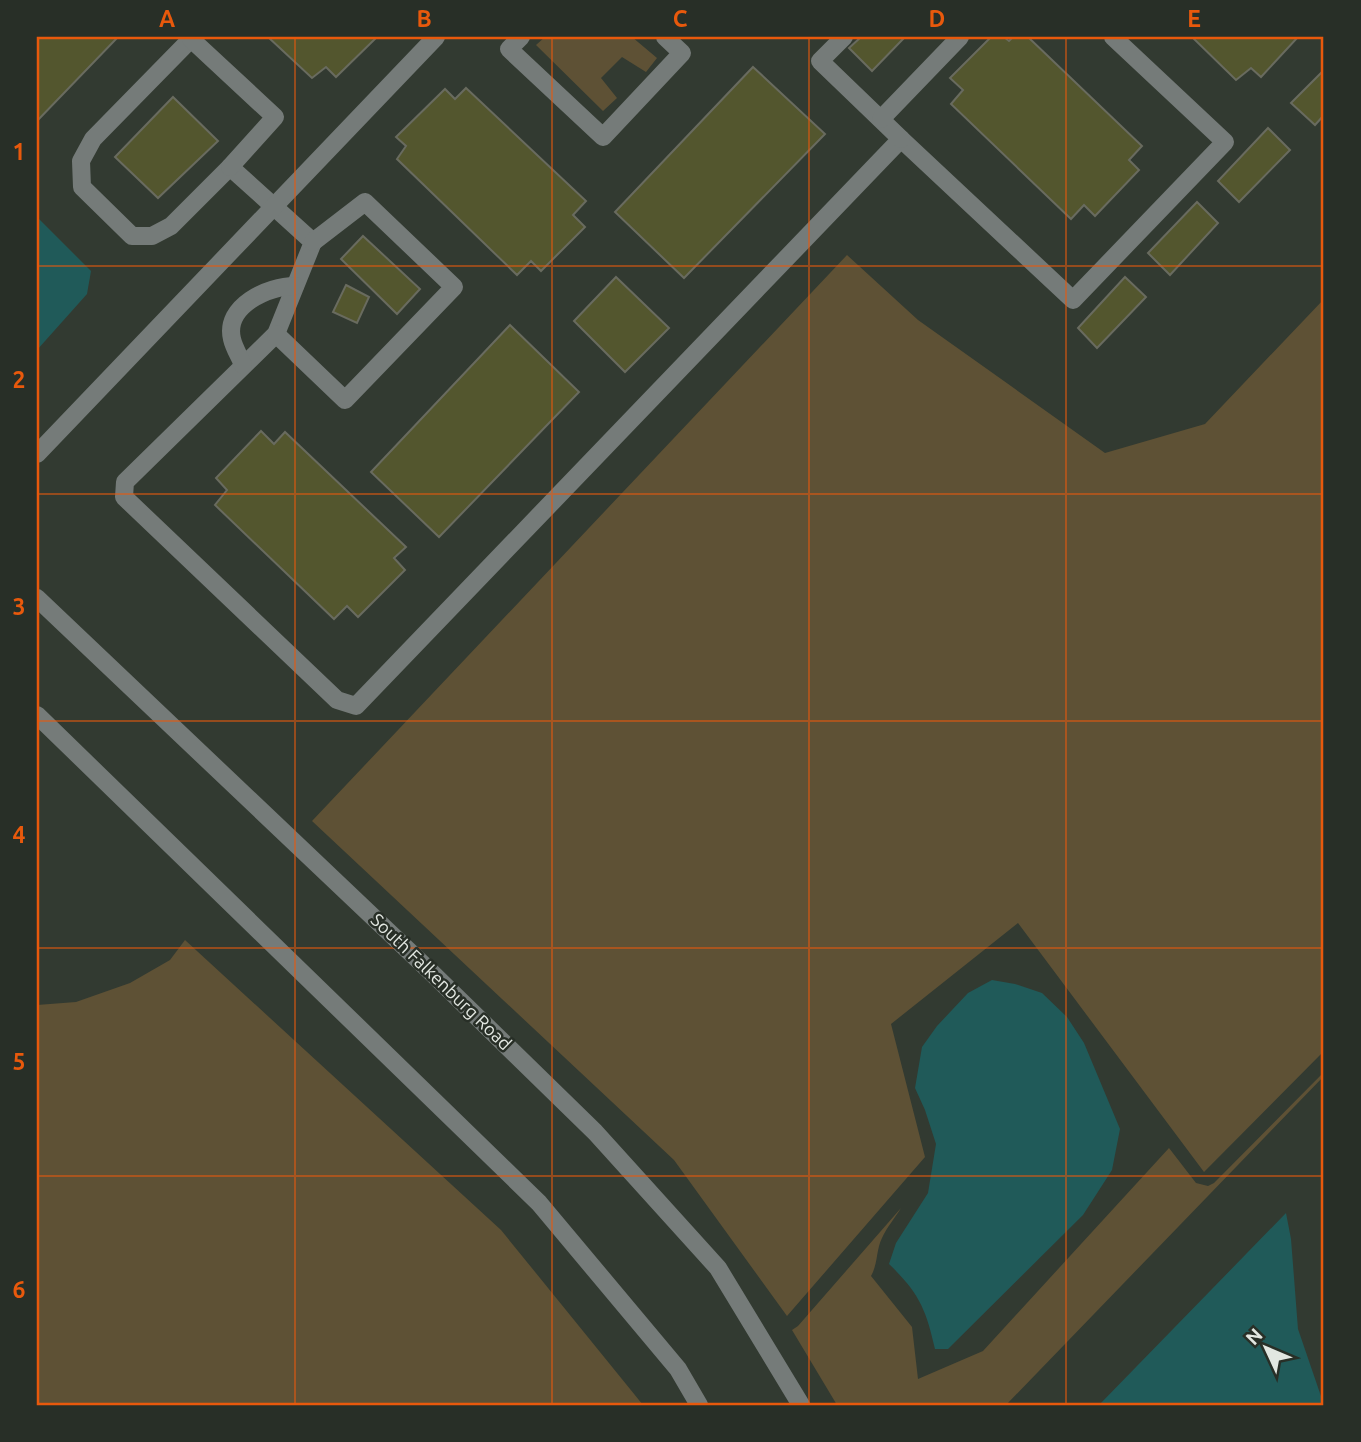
<svg xmlns="http://www.w3.org/2000/svg" width="1361" height="1442" viewBox="0 0 1361 1442" font-family="Ubuntu,sans-serif">
	<style>
		.green { fill: #5e5135 }
		.water { fill: #205a59 }
		.building { fill: #53562e; stroke: #696b5f; stroke-width: 2 }
		.lines { fill: none; stroke-linecap: round; stroke-linejoin: round }
		.minor { stroke: #757b79; stroke-width: 18 }
		.grid { fill: none; stroke: #e8590c; stroke-width: 2; stroke-opacity: 0.55 }
		.labels { text-anchor: middle; stroke-width: 5; stroke-linejoin: round; paint-order: stroke }
		.street-label { font-size: 18px; fill: #e2e7e1; stroke: #282f27 }
		.neatline { fill: none; stroke: #e8590c; stroke-width: 2.5 }
		.grid-label { font-size: 23px; text-anchor: middle; font-weight: bold; fill: #e8590c }
	</style>
	<rect width="100%" height="100%" fill="#323a31"/>
	<!-- green -->
	<g class="green">
		<polygon points="545,37 632,37 657,58 646,72 622,57 601,78 617,98 603,111 536,45"/>
		<polygon points="847,255 918,320 1105,453 1205,424 1324,299 1324,1051 1204,1172 1018,923 891,1024 925,1157 787,1316 674,1160 312,821"/>
		<polygon points="185,940 501,1230 643,1405 37,1405 37,1005 76,1002 130,983 170,960"/>
		<path d="M1324,1072v4l-318,329h-169l-45,-75 6,-4 103,-118c-6,10 -14,19 -19,30 -6,12 -4,26 -11,38l41,51 6,52 65,-28 186,-203 27,35 12,3 6,-3z"/>
	</g>
	<!-- water -->
	<g class="water">
		<polygon points="37,217 91,271 87,294 37,350"/>
		<path d="M992,980l23,4 27,9 25,24 17,26 36,86 -8,41 -29,45 -135,134h-13c-9,-40 -16,-56 -46,-85l7,-21 32,-50 8,-49 -11,-34 -10,-22 7,-41 15,-21 31,-33z"/>
		<polygon points="1286,1213 1291,1239 1298,1329 1324,1405 1099,1405"/>
	</g>
	<!-- building -->
	<g class="building">
		<polygon points="37,37 118,37 37,121"/>
		<polygon points="268,37 377,37 336,77 326,67 312,78"/>
		<polygon points="861,37 905,37 872,71 849,48"/>
		<polygon points="991,37 1004,37 1009,41 1013,37 1028,37 1142,146 1129,160 1139,170 1095,216 1084,205 1071,219 951,104 963,90 950,78"/>
		<polygon points="1192,37 1298,37 1261,77 1251,68 1236,80"/>
		<polygon points="753,67 825,134 684,278 615,212"/>
		<polygon points="1324,70 1324,115 1315,125 1291,103"/>
		<polygon points="466,88 586,201 573,215 585,227 541,271 531,261 517,275 397,159 406,146 396,137 445,89 455,99"/>
		<polygon points="173,97 218,141 158,198 115,157"/>
		<polygon points="1268,128 1290,150 1239,202 1218,181"/>
		<polygon points="1197,202 1218,223 1170,275 1148,253"/>
		<polygon points="363,236 420,289 397,314 341,259"/>
		<polygon points="616,277 669,328 625,372 574,321"/>
		<polygon points="1125,277 1146,297 1097,348 1078,328"/>
		<polygon points="346,285 369,297 357,323 333,312"/>
		<polygon points="510,325 579,392 439,537 371,472"/>
		<polygon points="261,431 274,444 285,432 406,547 394,558 405,570 358,617 347,606 334,619 215,505 227,490 216,478"/>
	</g>
	<g class="lines">
		<!-- minor -->
		<g class="minor">
			<polyline points="189,37 191,39 93,139 81,161 82,187 132,236 152,236 171,226 230,167 313,242 276,334 125,482 124,497 337,700 356,706 901,139 1073,300 1225,142 1113,37"/>
			<polyline points="521,37 509,49 603,137 682,53 665,37"/>
			<polyline points="844,37 820,61 901,139"/>
			<polyline points="191,39 275,117 230,167"/>
			<polyline points="881,119 960,37"/>
			<polyline points="276,334 345,400 454,287 365,202 313,242"/>
			<path d="M243,365c-3,-8 -9,-17 -11,-26 -8,-33 36,-53 63,-53"/>
			<polyline points="37,454 436,37"/>
			<polyline points="37,598 432,973 595,1132 718,1268 801,1405"/>
			<polyline points="37,715 539,1203 678,1369 699,1405"/>
		</g>
	</g>
	<!-- grid -->
	<path class="grid" d="M295,37v1368M552,37v1368M809,37v1368M1066,37v1368M37,266h1287M37,494h1287M37,721h1287M37,948h1287M37,1176h1287"/>
	<g class="labels">
		<!-- street labels -->
		<g class="street-label">
			<text transform="translate(441 982) rotate(44)" y="6">South Falkenburg Road</text>
		</g>
	</g>
	<!-- border -->
	<rect width="1361" height="1442" fill="none" stroke="#282f27" stroke-width="77"/>
	<!-- north arrow -->
	<g transform="translate(1266 1348) rotate(314)" stroke="#282f27" stroke-width="5" paint-order="stroke">
	<path d="M0-5L12 26L0 18L-12 26Z" fill="#e2e7e1"/>
	<text y="-10" font-size="19" font-weight="bold" text-anchor="middle" fill="#e2e7e1">N</text>
	</g>
	<rect x="38" y="38" width="1284" height="1366" class="neatline"/>
	<g class="grid-label">
		<text x="167" y="27">A</text>
		<text x="424" y="27">B</text>
		<text x="680" y="27">C</text>
		<text x="937" y="27">D</text>
		<text x="1194" y="27">E</text>
		<text x="19" y="160">1</text>
		<text x="19" y="388">2</text>
		<text x="19" y="615">3</text>
		<text x="19" y="843">4</text>
		<text x="19" y="1070">5</text>
		<text x="19" y="1298">6</text>
	</g>
</svg>
